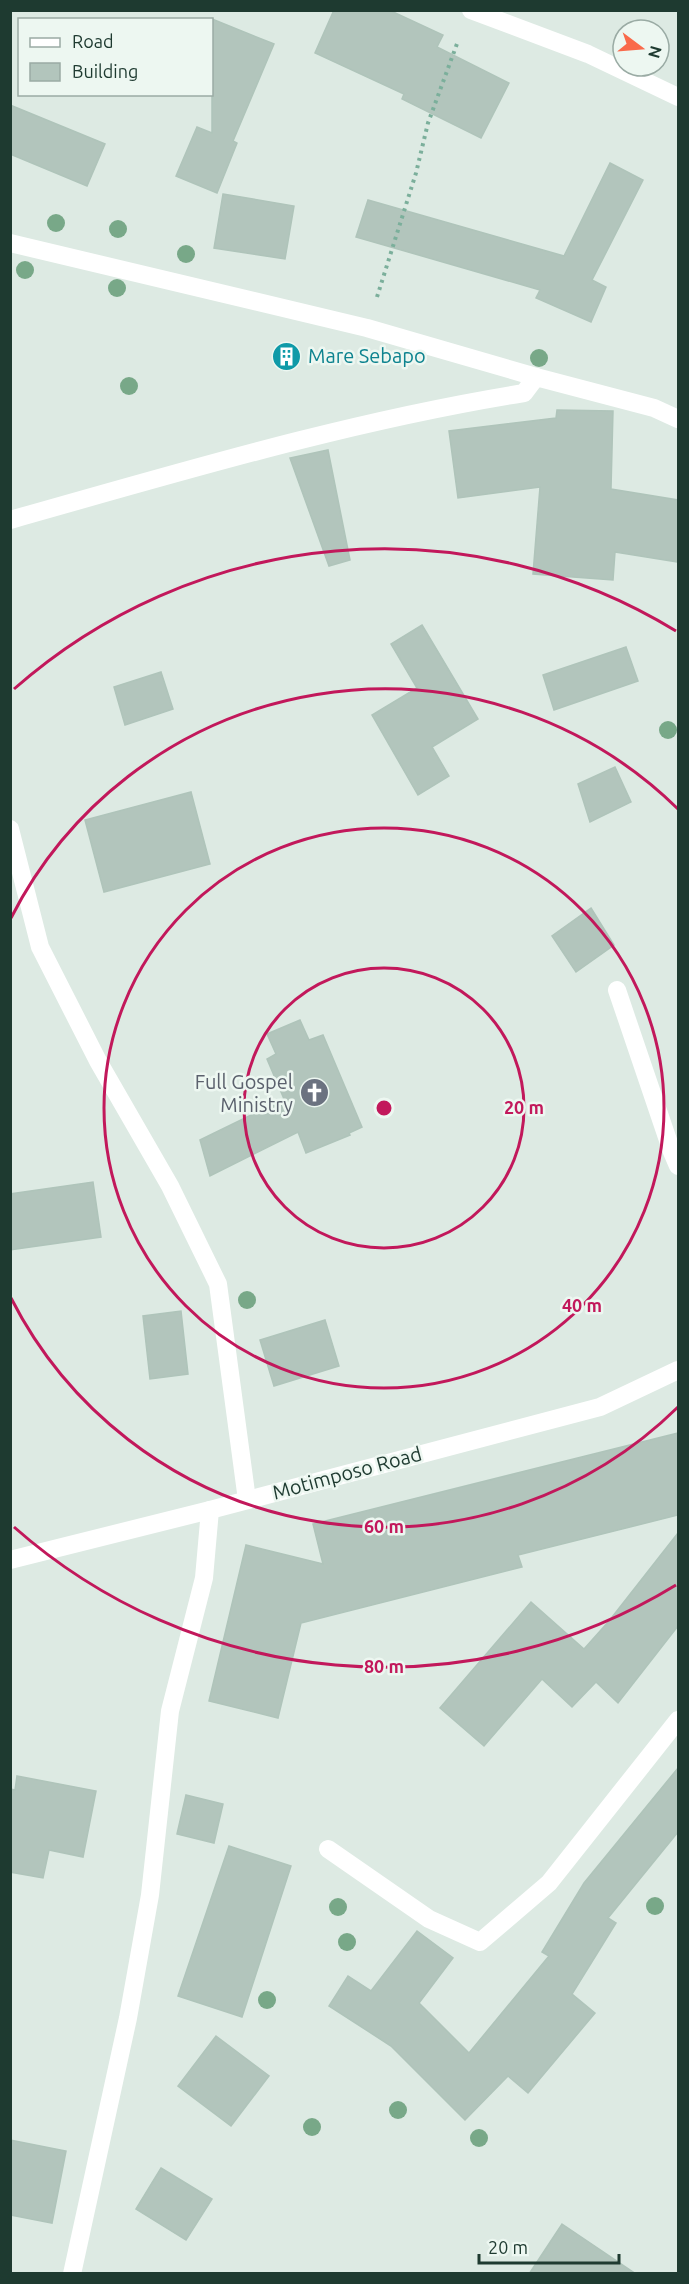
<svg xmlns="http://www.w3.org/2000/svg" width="689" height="2284" viewBox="0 0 689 2284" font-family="Ubuntu,sans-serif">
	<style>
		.building { fill: #b2c5bc; stroke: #afc4ba; stroke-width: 1.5 }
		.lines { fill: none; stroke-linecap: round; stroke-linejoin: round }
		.path { stroke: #7baf9b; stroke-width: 4; stroke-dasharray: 3 4.5; stroke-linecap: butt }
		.service { stroke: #fff; stroke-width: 18 }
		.minor { stroke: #fff; stroke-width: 18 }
		.tertiary { stroke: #fff; stroke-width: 18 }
		.tree { fill: #78a888 }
		.ring { fill: none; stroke: #c2185b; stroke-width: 3 }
		.labels { text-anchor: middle; stroke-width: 5; stroke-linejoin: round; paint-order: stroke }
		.culture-label { font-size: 20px; fill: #0d838f; stroke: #edf7f1; text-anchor: start }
		.worship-label { font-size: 20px; fill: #5b616d; stroke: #edf7f1; text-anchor: end }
		.street-label { font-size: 20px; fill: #1e3a30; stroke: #edf7f1 }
		.centre { fill: #c2185b; stroke: #edf7f1; stroke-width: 3 }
		.ring-label { font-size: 18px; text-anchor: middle; font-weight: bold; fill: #c2185b; stroke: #edf7f1; stroke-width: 5; stroke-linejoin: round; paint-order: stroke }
	</style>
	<rect width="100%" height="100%" fill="#ddeae3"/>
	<!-- building -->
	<g class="building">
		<polygon points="334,10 389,10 443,35 437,47 509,83 481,138 402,99 404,94 315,53"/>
		<polygon points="212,19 274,44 233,141 237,143 217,193 176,176 197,127 212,133"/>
		<polygon points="10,105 105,144 87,186 10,154"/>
		<polygon points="610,163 643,180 592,280 606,287 591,322 536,298 540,290 356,237 368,200 564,256"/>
		<polygon points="223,194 294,206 285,259 214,248"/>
		<polygon points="557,410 613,411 611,489 678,500 678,562 615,552 613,580 533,574 540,487 458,498 449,431 556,418"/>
		<polygon points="328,450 350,560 329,566 290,458"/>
		<polygon points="422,625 478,719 432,747 449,776 418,795 372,715 417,688 391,644"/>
		<polygon points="626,647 638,681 554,710 543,675"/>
		<polygon points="161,672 173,709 125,725 114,687"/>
		<polygon points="615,767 631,802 590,822 578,784"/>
		<polygon points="191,792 210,864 104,892 85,820"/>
		<polygon points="591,908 614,945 576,972 552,936"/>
		<polygon points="300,1020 309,1040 323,1035 362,1127 349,1133 350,1135 306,1153 298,1132 210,1176 200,1140 284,1099 267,1059 276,1054 267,1034"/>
		<polygon points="93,1182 101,1237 10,1250 10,1194"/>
		<polygon points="181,1311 188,1374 150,1379 143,1316"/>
		<polygon points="325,1320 339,1366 274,1386 260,1340"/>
		<polygon points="678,1433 678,1515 518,1555 522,1567 301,1623 278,1718 209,1701 246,1545 323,1564 313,1524"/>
		<polygon points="678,1533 678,1626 618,1703 596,1682 572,1707 542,1679 484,1746 440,1708 531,1602 584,1649 609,1621"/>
		<polygon points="678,1768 678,1832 608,1918 616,1923 572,1994 595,2013 528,2093 508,2076 465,2120 391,2046 329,2006 348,1976 371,1991 417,1931 453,1958 419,2003 469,2053 549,1956 542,1952 584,1883"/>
		<polygon points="17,1776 96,1791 83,1857 49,1850 43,1878 10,1872 10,1789 15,1790"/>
		<polygon points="186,1795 223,1804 214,1843 177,1834"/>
		<polygon points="229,1846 291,1866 242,2017 178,1996"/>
		<polygon points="216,2036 269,2076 231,2126 178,2086"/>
		<polygon points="10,2140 66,2151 52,2223 10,2215"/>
		<polygon points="161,2168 212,2199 186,2240 136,2209"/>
		<polygon points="562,2224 636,2274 529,2274"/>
	</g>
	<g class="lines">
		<!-- path -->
		<polyline class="path" points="377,297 416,173 428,123 458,41"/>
		<!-- service -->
		<g class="service">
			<polyline points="471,10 588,54 678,97"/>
			<polyline points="10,829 40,947 98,1061 170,1186 218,1284 247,1500"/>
			<polyline points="617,990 672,1152 678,1166"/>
			<polyline points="328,1849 429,1919 480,1942 549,1883 678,1720"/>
		</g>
		<!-- minor -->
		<g class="minor">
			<polyline points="10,243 367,328 536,377"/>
			<path d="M10,520c171,-48 339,-99 514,-127l12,-16 118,31 24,11"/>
			<polyline points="72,2274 128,2018 150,1895 170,1711 204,1578 210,1510"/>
		</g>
		<!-- tertiary -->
		<polyline class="tertiary" points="10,1560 210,1510 600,1407 678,1370"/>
	</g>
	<!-- trees -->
	<g class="tree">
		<circle cx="56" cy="223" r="9"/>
		<circle cx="118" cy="229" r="9"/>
		<circle cx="186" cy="254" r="9"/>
		<circle cx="25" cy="270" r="9"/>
		<circle cx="117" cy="288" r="9"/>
		<circle cx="539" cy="358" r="9"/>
		<circle cx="129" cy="386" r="9"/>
		<circle cx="668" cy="730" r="9"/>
		<circle cx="247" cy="1300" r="9"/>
		<circle cx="655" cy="1906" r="9"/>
		<circle cx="338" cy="1907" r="9"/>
		<circle cx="347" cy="1942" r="9"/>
		<circle cx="267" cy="2000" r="9"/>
		<circle cx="398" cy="2110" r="9"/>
		<circle cx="312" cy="2127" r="9"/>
		<circle cx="479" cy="2138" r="9"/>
	</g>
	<!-- distance rings -->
	<g class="ring">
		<circle cx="384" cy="1108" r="140"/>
		<circle cx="384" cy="1108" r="280"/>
		<path d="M678 1407A419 419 0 0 1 11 1298M11 918A419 419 0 0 1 678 809"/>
		<path d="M676 1585A559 559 0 0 1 14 1527M14 689A559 559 0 0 1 676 631"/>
	</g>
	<!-- icons -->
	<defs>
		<symbol id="building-disc" viewBox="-11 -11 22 22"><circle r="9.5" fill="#0f9aa8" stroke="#edf7f1"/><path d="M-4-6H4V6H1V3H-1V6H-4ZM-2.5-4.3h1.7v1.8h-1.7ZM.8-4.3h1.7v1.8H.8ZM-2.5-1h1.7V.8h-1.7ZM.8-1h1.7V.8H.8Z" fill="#fff"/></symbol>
		<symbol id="church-disc" viewBox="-11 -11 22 22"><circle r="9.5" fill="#6b7280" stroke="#edf7f1"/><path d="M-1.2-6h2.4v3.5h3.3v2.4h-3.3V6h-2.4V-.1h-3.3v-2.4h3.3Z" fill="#fff"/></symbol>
	</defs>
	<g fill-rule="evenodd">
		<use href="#building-disc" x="270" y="340" width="33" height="33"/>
		<use href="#church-disc" x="298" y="1076" width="33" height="33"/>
	</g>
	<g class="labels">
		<!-- culture labels -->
		<g class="culture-label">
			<text x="308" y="363">Mare Sebapo</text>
		</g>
		<!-- worship labels -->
		<g class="worship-label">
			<text x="293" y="1089">Full Gospel<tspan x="293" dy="23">Ministry</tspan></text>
		</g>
		<!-- street labels -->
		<g class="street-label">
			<text transform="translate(347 1473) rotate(-15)" y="7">Motimposo Road</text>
		</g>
	</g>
	<circle cx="384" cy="1108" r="9" class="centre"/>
	<g class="ring-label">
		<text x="524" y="1114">20 m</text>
		<text x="582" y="1312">40 m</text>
		<text x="384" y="1533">60 m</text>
		<text x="384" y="1673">80 m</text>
	</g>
	<!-- border -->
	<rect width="689" height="2284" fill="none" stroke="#1e3a30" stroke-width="24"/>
	<!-- legend -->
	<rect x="18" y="18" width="195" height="78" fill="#edf7f1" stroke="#9aaba4" stroke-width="1.5"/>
	<rect x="30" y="38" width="30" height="9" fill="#ffffff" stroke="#9aaba4" stroke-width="1.5"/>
	<text x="72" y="48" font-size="18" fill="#1e3a30">Road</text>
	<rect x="30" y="63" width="30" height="18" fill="#b2c5bc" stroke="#9aaba4" stroke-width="1.5"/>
	<text x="72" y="78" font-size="18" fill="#1e3a30">Building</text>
	<!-- north arrow -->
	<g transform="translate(641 48) rotate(106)"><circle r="28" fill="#edf7f1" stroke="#9aaba4" stroke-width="1.5"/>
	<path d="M0-4.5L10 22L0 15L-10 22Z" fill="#f96a4b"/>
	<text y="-9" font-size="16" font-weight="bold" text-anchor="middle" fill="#1e3a30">N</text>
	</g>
	<!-- scale -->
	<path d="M479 2254v9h140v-9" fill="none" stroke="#1e3a30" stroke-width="3"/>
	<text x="488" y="2254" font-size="18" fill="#1e3a30" stroke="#edf7f1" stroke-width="4.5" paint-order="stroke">20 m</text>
</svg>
